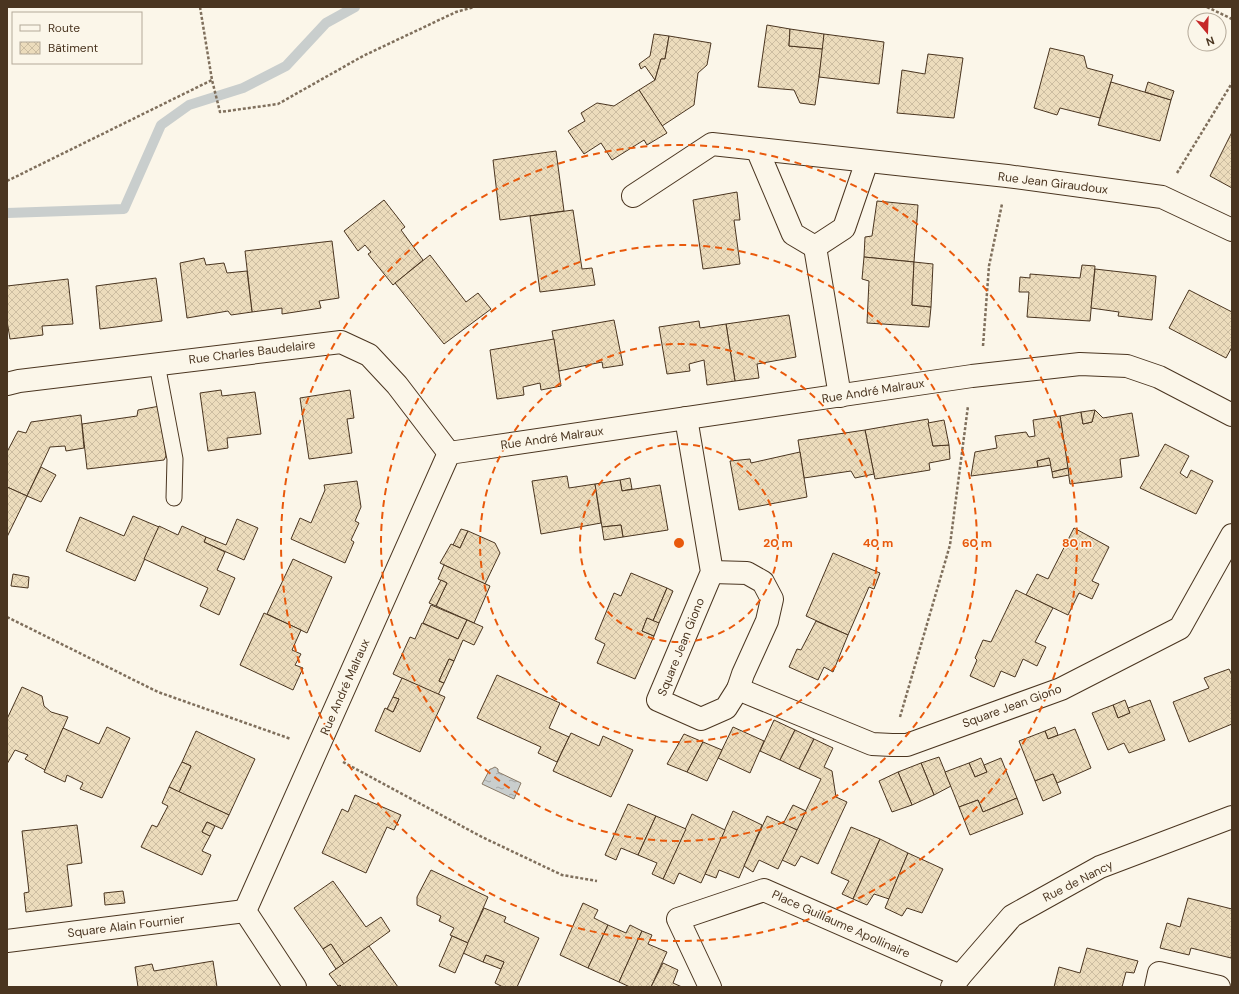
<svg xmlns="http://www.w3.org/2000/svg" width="1239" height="994" viewBox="0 0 1239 994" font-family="'DM Sans',sans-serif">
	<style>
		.water { fill: url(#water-ripples); stroke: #887966 }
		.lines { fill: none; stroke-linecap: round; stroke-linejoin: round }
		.stream { stroke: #c9cecd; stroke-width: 10 }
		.building { fill: url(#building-cross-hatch); stroke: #4a3520 }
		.service-casing { stroke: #4a3520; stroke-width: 17 }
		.minor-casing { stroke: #4a3520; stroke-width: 24 }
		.path { stroke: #7f6f5c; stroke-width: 2.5; stroke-dasharray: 3 2; stroke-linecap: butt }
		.service { stroke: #fbf6e9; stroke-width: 15 }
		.minor { stroke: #fbf6e9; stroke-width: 22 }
		.ring { fill: none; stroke: #e8590c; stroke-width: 2; stroke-dasharray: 7 5 }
		.labels { text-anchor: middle; stroke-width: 3; stroke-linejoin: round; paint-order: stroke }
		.street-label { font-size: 12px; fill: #4a3520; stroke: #fbf6e9 }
		.centre { fill: #e8590c; stroke: #fbf6e9; stroke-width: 2 }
		.ring-label { font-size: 12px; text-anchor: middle; font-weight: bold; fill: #e8590c; stroke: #fbf6e9; stroke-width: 3; stroke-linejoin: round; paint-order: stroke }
	</style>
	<defs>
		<pattern id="water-ripples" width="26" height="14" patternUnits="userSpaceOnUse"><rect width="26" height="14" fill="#c9cecd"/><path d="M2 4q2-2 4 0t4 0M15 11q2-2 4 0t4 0" fill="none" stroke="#a5a8a6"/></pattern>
		<pattern id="building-cross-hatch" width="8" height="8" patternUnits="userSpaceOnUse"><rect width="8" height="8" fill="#ecdcbc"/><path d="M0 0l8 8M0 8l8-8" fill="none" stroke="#ccbda1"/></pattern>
	</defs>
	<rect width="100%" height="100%" fill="#fbf6e9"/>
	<!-- water -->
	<polygon class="water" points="495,767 498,769 498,772 521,783 514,799 482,784 490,769 491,769"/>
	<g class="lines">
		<!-- stream -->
		<polyline class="stream" points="7,213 124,209 161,125 189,105 243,88 286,66 326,23 355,7"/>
	</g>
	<!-- building -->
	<g class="building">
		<polygon points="767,25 790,29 789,46 823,49 815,105 800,103 794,90 758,87"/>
		<polygon points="790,29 824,34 823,49 789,46"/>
		<polygon points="654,34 669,36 665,59 661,59 655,80 645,66 641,69 639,64 650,56"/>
		<polygon points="824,34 884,42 879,84 819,77"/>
		<polygon points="669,36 711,43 707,65 698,73 694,105 662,126 639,90 655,80 661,59 665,59"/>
		<polygon points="1050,48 1084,56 1087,68 1113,75 1100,118 1060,108 1057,115 1034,108"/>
		<polygon points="928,54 963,58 954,118 897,113 902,70 925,74"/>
		<polygon points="1111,82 1171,100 1160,141 1098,125"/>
		<polygon points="1148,82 1174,91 1171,100 1145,92"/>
		<polygon points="639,90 667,133 647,145 644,140 612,160 601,143 584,154 568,131 585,121 581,113 597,103 614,106"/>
		<polygon points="1232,132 1232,188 1210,176"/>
		<polygon points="556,151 564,211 500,220 493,160"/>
		<polygon points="737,192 740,220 734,220 740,264 703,269 693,200"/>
		<polygon points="384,200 405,227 401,230 423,260 393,285 368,254 371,252 365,245 358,251 344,231"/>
		<polygon points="877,201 918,205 914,262 864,257 865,237 872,236"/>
		<polygon points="573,210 582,269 592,268 595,285 540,292 530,216"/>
		<polygon points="332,241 339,298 319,301 321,308 282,314 282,308 252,312 245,251"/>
		<polygon points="430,255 466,302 478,293 491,309 444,344 395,283"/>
		<polygon points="864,257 914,262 912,305 931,307 929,327 867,323 869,281 862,279"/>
		<polygon points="204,258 206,265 224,263 227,273 247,271 252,312 231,315 228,311 187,318 180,263"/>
		<polygon points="914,262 933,264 931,307 912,305"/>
		<polygon points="1082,265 1095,266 1090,321 1027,317 1029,292 1019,292 1020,277 1030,278 1030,274 1080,278"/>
		<polygon points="1095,269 1156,276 1152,320 1118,316 1119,312 1091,308"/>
		<polygon points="156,278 162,321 100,329 96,286"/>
		<polygon points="68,279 73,324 42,326 43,335 10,339 7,321 7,286"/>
		<polygon points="1189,290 1232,312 1232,347 1226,358 1169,328"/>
		<polygon points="789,315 796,357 757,364 759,378 735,381 726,324"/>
		<polygon points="614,320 623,365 603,368 602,362 559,371 552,331"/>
		<polygon points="699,321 700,328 726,324 735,381 707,385 704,360 689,364 690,371 667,374 659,327"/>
		<polygon points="554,339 561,386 541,390 540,383 523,387 524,395 497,399 490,350"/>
		<polygon points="221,390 222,396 255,392 261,434 227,438 228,448 208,451 200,393"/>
		<polygon points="350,390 354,418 347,419 352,453 309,459 300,398"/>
		<polygon points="160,406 166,456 164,460 87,469 82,424 137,416 138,410"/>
		<polygon points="1095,410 1103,418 1132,413 1139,456 1120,459 1122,477 1070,484 1060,416 1081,412 1083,424 1092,422"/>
		<polygon points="1095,410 1092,422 1083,424 1081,412"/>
		<polygon points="81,415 84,448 66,451 65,446 50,447 27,496 7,487 7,452 18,431 26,433 31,422"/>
		<polygon points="1060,416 1068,468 1052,472 1049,458 1037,461 1038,467 971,476 975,452 997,448 995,436 1026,432 1029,437 1035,436 1033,420"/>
		<polygon points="928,419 933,446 949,445 950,459 929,463 930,470 875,479 865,430"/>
		<polygon points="944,420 949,445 933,446 928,423"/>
		<polygon points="865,430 874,474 855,478 851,471 804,478 798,440"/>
		<polygon points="1165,444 1189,456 1180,473 1187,478 1191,470 1213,481 1196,514 1140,488"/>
		<polygon points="800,452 807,497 739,510 730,461 750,459 751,463"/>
		<polygon points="1049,458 1051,465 1038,467 1037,461"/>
		<polygon points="41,467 56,475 41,502 27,496"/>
		<polygon points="1068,468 1069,475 1053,478 1052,472"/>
		<polygon points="567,476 569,488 595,484 601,523 541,534 532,481"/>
		<polygon points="630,478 632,489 622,491 620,480"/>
		<polygon points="620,480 622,491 660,485 668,530 623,537 621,525 602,527 595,484"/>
		<polygon points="357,481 361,507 355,521 359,523 351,540 354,542 345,563 291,539 300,518 311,523 325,490 324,485"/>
		<polygon points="7,487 27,496 7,537"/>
		<polygon points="133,516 159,527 135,581 66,551 80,517 124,536"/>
		<polygon points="237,519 258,528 244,560 204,542 206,537 226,545"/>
		<polygon points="621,525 623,537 604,540 602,527"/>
		<polygon points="159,526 178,535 182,526 206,537 204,542 225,552 217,570 235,578 219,615 200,606 208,588 144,559"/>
		<polygon points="1074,528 1109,547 1092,581 1099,584 1092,599 1079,593 1068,615 1026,595 1037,574 1048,579"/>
		<polygon points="461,529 468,531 460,548 453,545"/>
		<polygon points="468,531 495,543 500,553 485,584 440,563 451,544 460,548"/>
		<polygon points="833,553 880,573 874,589 869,587 848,635 806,616"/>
		<polygon points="293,559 332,577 307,633 267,614"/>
		<polygon points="444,565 490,586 474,623 436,606 447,583 438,579"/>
		<polygon points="631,573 667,588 653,621 647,618 642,631 654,636 635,679 597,663 605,644 595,639 614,593 621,596"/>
		<polygon points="13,574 29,577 28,588 11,586"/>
		<polygon points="441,580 447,583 436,606 429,603"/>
		<polygon points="667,588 673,591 659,623 653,621"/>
		<polygon points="1016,590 1053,608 1035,642 1046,647 1037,666 1023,659 1015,677 1001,671 994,687 970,676 977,660 975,658 983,640 991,642"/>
		<polygon points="431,605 467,620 458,639 423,623"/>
		<polygon points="264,613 301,630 292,650 301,654 295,665 303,668 293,690 240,665"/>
		<polygon points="647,618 659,623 654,636 642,631"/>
		<polygon points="467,620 483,627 474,645 463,640 454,661 449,659 439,681 444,683 438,695 393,674 410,637 415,639 422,623 458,639"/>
		<polygon points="816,621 848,635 833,672 824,667 818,680 789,667 797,649 801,650"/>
		<polygon points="449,659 454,661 444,683 439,681"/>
		<polygon points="1229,669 1232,675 1232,724 1189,742 1173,702 1209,688 1204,678"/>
		<polygon points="497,675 560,703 549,728 569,737 557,762 538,753 541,747 477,718"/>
		<polygon points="402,678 445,697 420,752 375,731 385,708 393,712 399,699 393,697"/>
		<polygon points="22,687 42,696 44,706 51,712 68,717 45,770 25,759 28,755 15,750 7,764 7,719"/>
		<polygon points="393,697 399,699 393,712 387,709"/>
		<polygon points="1125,700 1130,713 1118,718 1113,705"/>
		<polygon points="1150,700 1165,740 1129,753 1124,743 1108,750 1092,713 1113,705 1118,718 1130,713 1128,708"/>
		<polygon points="774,720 795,730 780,760 760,751"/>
		<polygon points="107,727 130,738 102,798 80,789 83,783 67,775 65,782 44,772 63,728 99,744"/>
		<polygon points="733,727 764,741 750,773 718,758"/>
		<polygon points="1055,727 1058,735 1048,739 1045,731"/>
		<polygon points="1075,729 1091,768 1057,783 1053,774 1035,781 1019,741 1045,731 1048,739"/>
		<polygon points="795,730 814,739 799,769 780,760"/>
		<polygon points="196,731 255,759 229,815 179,792 191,766 182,762"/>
		<polygon points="571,733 599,746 603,736 633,750 611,797 553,771"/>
		<polygon points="684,734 703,742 687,772 667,764"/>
		<polygon points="814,739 833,748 824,767 832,771 836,797 847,802 818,864 801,856 795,866 782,860 821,779 799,769"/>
		<polygon points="703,742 722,750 707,781 687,772"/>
		<polygon points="939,757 951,786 934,795 921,763"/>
		<polygon points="981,758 987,772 975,777 969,763"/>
		<polygon points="1001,758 1017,798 983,812 978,800 959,807 945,772 969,763 975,777 987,772 984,765"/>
		<polygon points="182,762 191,766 179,792 169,787"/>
		<polygon points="921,763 934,795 912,805 898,772"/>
		<polygon points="898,772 912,805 892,812 879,781"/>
		<polygon points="1053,774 1061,793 1043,801 1035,781"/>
		<polygon points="169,787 229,815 222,829 207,822 202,832 210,836 202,851 211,855 202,875 141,847 152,825 157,827 168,806 162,803"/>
		<polygon points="355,795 401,815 394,830 387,827 366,873 322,853 342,809 348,812"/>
		<polygon points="1017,798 1023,814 970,835 959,807 978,800 983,812"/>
		<polygon points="628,804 656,816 638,855 621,848 616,860 605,855"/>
		<polygon points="793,805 806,811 797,830 783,824"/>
		<polygon points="733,811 762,825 739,878 719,870 716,878 705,874"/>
		<polygon points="692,814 725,830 701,883 679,873 674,884 663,879"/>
		<polygon points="656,816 686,829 663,879 652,874 657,863 638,855"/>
		<polygon points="767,816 797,830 778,869 759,860 753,872 744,866"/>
		<polygon points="207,822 215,826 210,836 202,832"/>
		<polygon points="77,825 82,863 67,865 72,906 26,912 24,893 29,892 22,831"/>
		<polygon points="851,827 880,839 853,899 842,894 849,881 831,873"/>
		<polygon points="880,839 908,853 889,899 874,894 867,905 853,899"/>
		<polygon points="908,853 943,869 922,913 907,908 902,916 885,908"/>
		<polygon points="431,870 488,897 468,943 450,935 454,928 439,921 441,916 417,905 417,897"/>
		<polygon points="333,881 366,927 381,917 390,931 344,964 331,944 323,949 294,908"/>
		<polygon points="123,891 125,903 105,905 104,893"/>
		<polygon points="1188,898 1232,909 1232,952 1231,958 1191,948 1189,955 1160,948 1167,923 1180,927"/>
		<polygon points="583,903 598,910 594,918 608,925 588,968 560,955"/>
		<polygon points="484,908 506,917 504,922 539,938 517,987 503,987 495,983 504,962 486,955 483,962 463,953"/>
		<polygon points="608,925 626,933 630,925 642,931 619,982 588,968"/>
		<polygon points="642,931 652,935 648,944 667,952 651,987 630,987 619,982"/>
		<polygon points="452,936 468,943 455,973 439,966"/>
		<polygon points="331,944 344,964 336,969 323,949"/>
		<polygon points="369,946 398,987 342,987 340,985 338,986 329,974"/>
		<polygon points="1087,948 1138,961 1134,973 1126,972 1122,987 1054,987 1059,967 1080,973"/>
		<polygon points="486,955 504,962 501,969 483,962"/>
		<polygon points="213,961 217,987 138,987 135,967 152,964 154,971"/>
		<polygon points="663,963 678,970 673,983 682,987 651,987"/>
	</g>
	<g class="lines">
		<defs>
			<polyline id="service" points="157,364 175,459 174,498"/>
			<g id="minor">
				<polyline points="757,149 793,234 815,247 844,228 867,161"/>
				<polyline points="633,196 712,144 1007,176 1162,197 1232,230"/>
				<polyline points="815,247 840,396"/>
				<polyline points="7,384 19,381 341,342 369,355 397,385 449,453"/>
				<polyline points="686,418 712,572 658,700 701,719 726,708 738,689 872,744 892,745 907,745 1061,689 1180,628 1232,535"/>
				<polyline points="712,572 747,573 763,582 772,599 767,621 743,674 738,689"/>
				<polyline points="7,941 245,911"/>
				<polyline points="295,987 245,911 449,453 972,376 1080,364 1127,366 1159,377 1232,415"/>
				<polyline points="710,987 678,919 764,890 960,976"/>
				<polyline points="952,987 960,976 1012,916 1100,867 1232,817"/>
				<polyline points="1156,987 1159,973 1219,987"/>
			</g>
		</defs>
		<!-- service casing -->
		<use href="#service" class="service-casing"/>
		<!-- minor casing -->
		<use href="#minor" class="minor-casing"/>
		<!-- path -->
		<g class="path">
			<polyline points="200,7 212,80 220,112 278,104 363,56 456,12 474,7"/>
			<polyline points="1207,7 1232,19"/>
			<polyline points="1177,173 1232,83"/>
			<polyline points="7,181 212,80"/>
			<polyline points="983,346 989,266 1002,204"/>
			<polyline points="7,617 158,692 291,739"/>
			<polyline points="900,717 950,545 968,406"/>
			<polyline points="343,762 482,837 562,875 597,881"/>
		</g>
		<!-- service -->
		<use href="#service" class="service"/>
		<!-- minor -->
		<use href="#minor" class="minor"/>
	</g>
	<!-- distance rings -->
	<g class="ring">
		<circle cx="679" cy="543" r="99"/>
		<circle cx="679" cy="543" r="199"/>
		<circle cx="679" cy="543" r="298"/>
		<circle cx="679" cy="543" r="398"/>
	</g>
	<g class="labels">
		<!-- street labels -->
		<g class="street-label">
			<text transform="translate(1053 183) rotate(7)" y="4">Rue Jean Giraudoux</text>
			<text transform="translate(252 352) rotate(-7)" y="4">Rue Charles Baudelaire</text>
			<text transform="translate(873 391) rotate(-9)" y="4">Rue André Malraux</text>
			<text transform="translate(552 438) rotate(-8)" y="4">Rue André Malraux</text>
			<text transform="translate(681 647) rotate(-68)" y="4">Square Jean Giono</text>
			<text transform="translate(345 687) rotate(-66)" y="4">Rue André Malraux</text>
			<text transform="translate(1012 706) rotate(-20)" y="4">Square Jean Giono</text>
			<text transform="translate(1078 881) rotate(-27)" y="4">Rue de Nancy</text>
			<text transform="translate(841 924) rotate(24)" y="4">Place Guillaume Apollinaire</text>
			<text transform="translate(126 926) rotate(-7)" y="4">Square Alain Fournier</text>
		</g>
	</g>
	<circle cx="679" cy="543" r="6" class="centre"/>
	<g class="ring-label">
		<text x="778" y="547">20 m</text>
		<text x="878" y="547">40 m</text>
		<text x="977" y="547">60 m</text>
		<text x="1077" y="547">80 m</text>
	</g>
	<!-- border -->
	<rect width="1239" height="994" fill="none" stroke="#4a3520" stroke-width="16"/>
	<!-- legend -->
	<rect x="12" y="12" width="130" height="52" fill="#fbf6e9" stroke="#b4a999"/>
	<rect x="20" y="25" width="20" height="6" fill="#fbf6e9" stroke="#b4a999"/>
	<text x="48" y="32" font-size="12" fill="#4a3520">Route</text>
	<rect x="20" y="42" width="20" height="12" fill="url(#building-cross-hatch)" stroke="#b4a999"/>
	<text x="48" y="52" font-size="12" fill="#4a3520">Bâtiment</text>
	<!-- north arrow -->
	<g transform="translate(1207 32) rotate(161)"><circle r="19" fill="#fbf6e9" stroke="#b4a999"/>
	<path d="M0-3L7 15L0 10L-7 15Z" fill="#c62828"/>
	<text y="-6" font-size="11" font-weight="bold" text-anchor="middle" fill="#4a3520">N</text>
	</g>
</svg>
